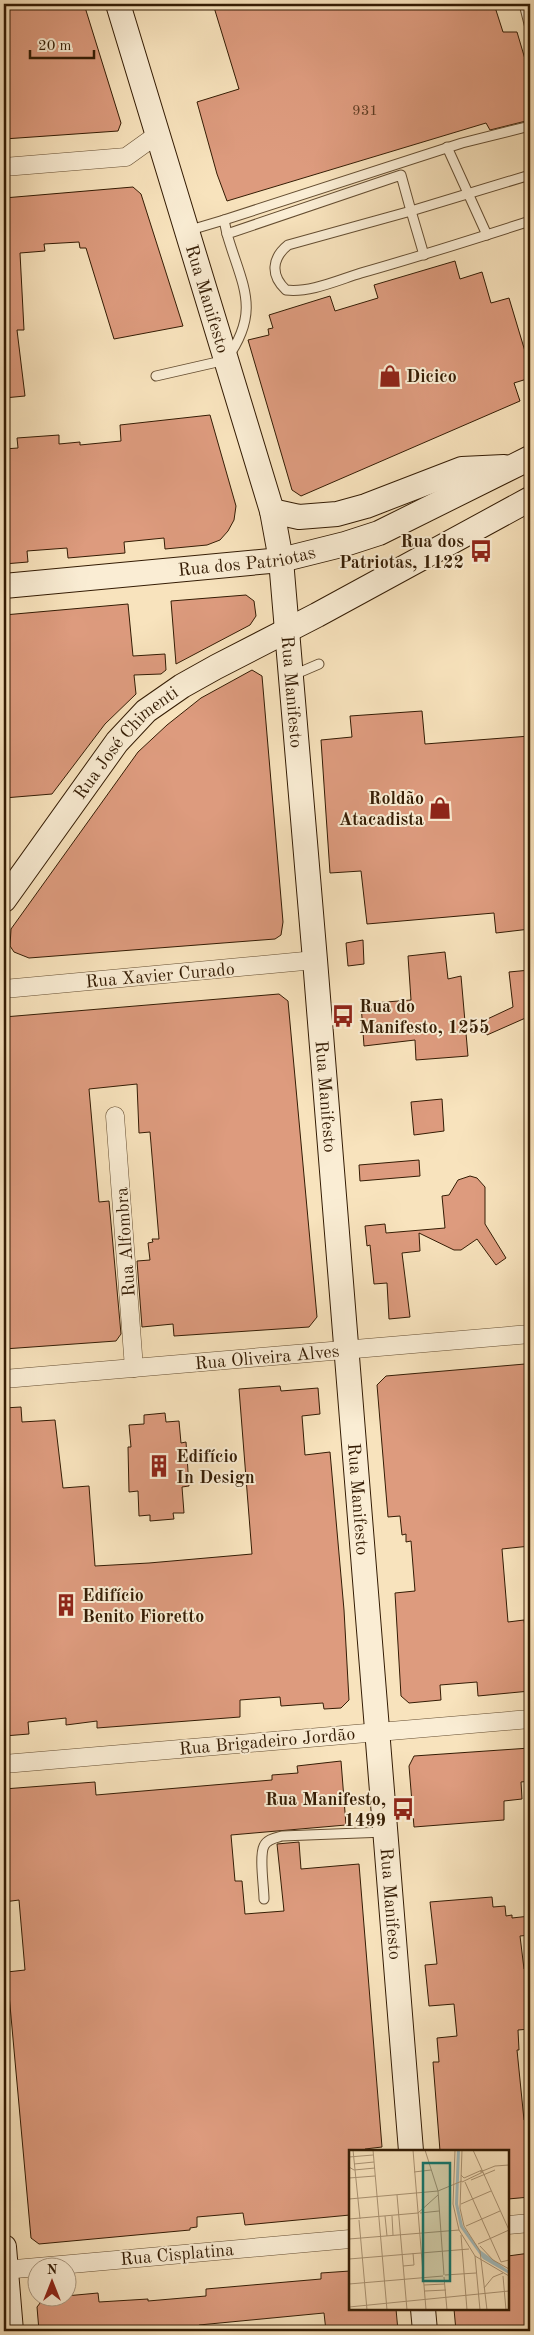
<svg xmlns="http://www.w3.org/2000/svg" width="534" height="2335" viewBox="0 0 534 2335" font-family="'Old Standard TT',serif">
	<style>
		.building { fill: #dd9b7e; stroke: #341c04 }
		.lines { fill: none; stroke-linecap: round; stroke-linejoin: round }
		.lane-casing { stroke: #654e32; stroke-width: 11 }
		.street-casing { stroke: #654e32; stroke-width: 19 }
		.secondary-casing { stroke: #341c04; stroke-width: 26 }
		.lane { stroke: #faedd4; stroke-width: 9 }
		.street { stroke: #faedd4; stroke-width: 18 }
		.secondary { stroke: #faedd4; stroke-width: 24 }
		.labels { text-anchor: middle; stroke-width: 4; stroke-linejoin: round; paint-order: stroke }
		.number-label { font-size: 15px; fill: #5e3c22 }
		.street-label { font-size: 18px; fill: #341c04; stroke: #faedd4 }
		.poi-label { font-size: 18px; font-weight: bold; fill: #341c04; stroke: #faedd4; text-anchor: start }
		.inset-road { fill: none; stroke: #aa9373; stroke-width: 1 }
		.view { fill: #0f766e; fill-opacity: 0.15; stroke: #0f766e; stroke-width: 2.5 }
		.inset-edge { fill: none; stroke: #341c04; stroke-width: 2.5 }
	</style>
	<rect width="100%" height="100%" fill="#f8e3bd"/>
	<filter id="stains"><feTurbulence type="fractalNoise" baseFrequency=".004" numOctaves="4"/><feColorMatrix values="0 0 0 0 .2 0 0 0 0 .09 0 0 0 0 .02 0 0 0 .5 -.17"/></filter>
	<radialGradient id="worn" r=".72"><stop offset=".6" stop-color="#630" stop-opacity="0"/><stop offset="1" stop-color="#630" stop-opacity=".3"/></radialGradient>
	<!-- building -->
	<g class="building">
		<polygon points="7,4 84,4 121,123 118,131 4,139 4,50 5,50 4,18 8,17"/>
		<polygon points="213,4 494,4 503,32 517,32 530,76 530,120 490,130 486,123 227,201 217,174 197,102 239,89"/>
		<polygon points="133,187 141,194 183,326 114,339 86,248 80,248 79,242 44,244 45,251 20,253 24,330 17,330 25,396 4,398 4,198"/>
		<polygon points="455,261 460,279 482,272 491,303 509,298 530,368 530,378 514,383 520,401 301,496 292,490 248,340 269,335 268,329 273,328 269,315 330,296 335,311 378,298 374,285"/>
		<polygon points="210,415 236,506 234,520 228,531 220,540 207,545 165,549 164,538 124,542 125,553 68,558 67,548 27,551 28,562 4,564 4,449 18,448 17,438 59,435 59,444 80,442 80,445 121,441 120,425"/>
		<polygon points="246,595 254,601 256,616 250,625 176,664 171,601"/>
		<polygon points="128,604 133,656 165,654 166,670 161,674 134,675 136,694 105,724 52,794 4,798 4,615"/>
		<polygon points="252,670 262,676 283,922 281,935 275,939 29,958 14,952 10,946 11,929 138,752 167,725 201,698"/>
		<polygon points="422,711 425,744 530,736 530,929 496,933 494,913 367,924 361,871 330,873 321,740 352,737 350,716"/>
		<polygon points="363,940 364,964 348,966 346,943"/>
		<polygon points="445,952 448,979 461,976 468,1056 416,1060 415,1040 364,1046 361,1004 411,1000 408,956"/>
		<polygon points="530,970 530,1016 487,1035 481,1022 513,1007 509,972"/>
		<polygon points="279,994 288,1001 317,1317 309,1327 174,1336 173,1324 142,1327 137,1261 150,1260 148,1243 153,1242 152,1239 159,1239 150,1132 139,1133 137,1084 89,1089 99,1202 109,1201 121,1334 116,1341 4,1349 4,1017"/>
		<polygon points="442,1099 444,1131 414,1135 411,1102"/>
		<polygon points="419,1160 420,1176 360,1181 359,1165"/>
		<polygon points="470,1176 477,1178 485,1187 485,1224 506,1258 496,1265 477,1239 461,1250 454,1250 419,1233 420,1251 402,1253 410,1317 389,1319 387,1283 374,1284 370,1245 367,1246 365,1226 385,1224 386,1233 445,1228 442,1196 449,1195 458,1180"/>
		<polygon points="525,1364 530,1422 530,1546 502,1549 508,1622 524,1620 525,1628 530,1628 530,1691 478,1696 477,1682 440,1685 441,1700 409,1703 401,1696 395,1593 415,1591 411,1541 406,1542 406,1534 402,1535 400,1516 388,1517 377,1385 386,1376"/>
		<polygon points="280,1386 281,1391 318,1388 320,1414 302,1416 305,1455 330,1452 344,1610 349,1700 341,1708 324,1709 323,1703 281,1706 280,1697 240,1700 240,1717 97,1728 97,1721 66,1725 66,1718 28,1722 29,1734 4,1736 4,1408 21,1407 22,1422 55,1420 63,1488 89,1486 95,1566 149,1563 252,1554 239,1389"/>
		<polygon points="165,1413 166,1422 179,1421 181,1443 186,1442 189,1486 182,1487 184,1513 173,1513 174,1519 150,1521 150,1515 139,1516 138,1491 129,1492 128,1447 131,1447 129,1425 144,1424 144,1415"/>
		<polygon points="530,1748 530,1781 521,1782 522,1799 504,1801 504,1820 414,1827 409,1766 414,1756"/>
		<polygon points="341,1761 346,1825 231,1835 235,1881 242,1881 245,1914 284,1911 277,1844 299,1842 301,1869 359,1864 382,2147 365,2149 365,2151 350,2151 350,2215 245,2225 243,2213 197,2217 197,2227 190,2228 190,2230 39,2244 31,2238 7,1972 25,1970 19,1900 4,1902 4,1789 95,1782 96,1795 272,1780 272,1775 298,1773 297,1766"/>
		<polygon points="492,1897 493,1907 505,1906 506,1916 512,1915 512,1918 530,1916 530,1935 520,1936 524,1969 530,1968 530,2029 518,2030 519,2050 517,2050 524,2120 530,2119 530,2197 508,2199 508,2151 440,2151 433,2062 439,2062 437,2038 457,2036 454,2004 429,2006 425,1965 437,1964 430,1902"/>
		<polygon points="530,2253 530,2283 526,2283 530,2331 456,2331 454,2309 508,2309 508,2256"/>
		<polygon points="350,2271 350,2309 396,2309 398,2331 326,2331 324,2313 199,2325 199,2331 39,2331 37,2307 44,2298 98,2293 99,2302 148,2299 148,2301 206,2296 206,2289 321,2279 321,2273"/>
	</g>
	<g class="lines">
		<defs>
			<g id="lane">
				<polyline points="524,4 530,28"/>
				<polyline points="447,147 487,235"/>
				<polyline points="224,220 462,143 530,126"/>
				<polyline points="187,231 224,220 227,234"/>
				<polyline points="424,255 411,211 530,175"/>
				<path d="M156,376l70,-16c36,-50 16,-74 1,-126l174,-59 10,36 -123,34c-16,13 -18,30 -2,45 24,3 52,-10 75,-17 57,-16 113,-34 169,-52"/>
				<polyline points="291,676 319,664"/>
				<path d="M264,1899c0,-12 -5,-43 0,-53 3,-7 11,-8 18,-10l103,-4"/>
			</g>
			<g id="street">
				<polyline points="4,167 126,157 158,134"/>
				<polyline points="4,989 315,960"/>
				<polyline points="115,1116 134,1368"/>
				<polyline points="4,1379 530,1334"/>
				<polyline points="4,1764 530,1719"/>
				<polyline points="508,2225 530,2223"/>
				<polyline points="4,2270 350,2239"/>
			</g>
			<g id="secondary">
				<path id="s1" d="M118,4l154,507 9,49 34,400 96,1191"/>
				<polyline points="272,511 299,517 337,514 366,506 462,469 504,467"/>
				<path id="s2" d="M4,586l277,-26 64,-16 34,-11 151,-75"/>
				<path id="s3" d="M4,900l113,-158 29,-31 36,-25 34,-19 101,-52 213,-116"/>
				<polyline points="4,2247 11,2331"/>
				<polyline points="423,2309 425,2331"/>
			</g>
		</defs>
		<!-- lane casing -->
		<use href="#lane" class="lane-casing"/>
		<!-- street casing -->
		<use href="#street" class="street-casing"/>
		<!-- secondary casing -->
		<use href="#secondary" class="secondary-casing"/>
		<!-- lane -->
		<use href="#lane" class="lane"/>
		<!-- street -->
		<use href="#street" class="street"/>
		<!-- secondary -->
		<use href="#secondary" class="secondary"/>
	</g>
	<!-- icons -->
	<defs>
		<symbol id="shop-bare" viewBox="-9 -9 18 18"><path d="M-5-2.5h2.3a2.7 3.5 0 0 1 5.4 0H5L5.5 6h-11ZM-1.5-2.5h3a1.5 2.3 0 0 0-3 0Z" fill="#8f2418" stroke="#faedd4" stroke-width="2.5" paint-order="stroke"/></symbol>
		<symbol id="bus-bare" viewBox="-9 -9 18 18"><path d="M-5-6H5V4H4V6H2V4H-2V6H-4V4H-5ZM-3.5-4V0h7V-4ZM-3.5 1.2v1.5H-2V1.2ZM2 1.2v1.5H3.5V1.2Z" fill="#8f2418" stroke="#faedd4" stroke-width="2.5" paint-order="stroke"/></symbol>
		<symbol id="building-bare" viewBox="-9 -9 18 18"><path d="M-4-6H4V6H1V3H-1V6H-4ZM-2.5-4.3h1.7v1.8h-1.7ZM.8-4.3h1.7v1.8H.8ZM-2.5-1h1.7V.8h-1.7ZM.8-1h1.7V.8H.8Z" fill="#8f2418" stroke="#faedd4" stroke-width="2.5" paint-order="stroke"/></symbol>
	</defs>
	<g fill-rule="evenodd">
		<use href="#shop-bare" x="374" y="360" width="32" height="32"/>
		<use href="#bus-bare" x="465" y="535" width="32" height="32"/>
		<use href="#shop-bare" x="424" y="792" width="32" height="32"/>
		<use href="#bus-bare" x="327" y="1000" width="32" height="32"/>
		<use href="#building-bare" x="143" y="1450" width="32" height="32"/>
		<use href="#building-bare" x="50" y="1589" width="32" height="32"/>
		<use href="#bus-bare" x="387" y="1793" width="32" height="32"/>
	</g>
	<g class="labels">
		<!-- number labels -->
		<g class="number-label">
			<text x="365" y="115">931</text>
		</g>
		<!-- street labels -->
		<g class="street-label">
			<text dy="6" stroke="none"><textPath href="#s1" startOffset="308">Rua Manifesto</textPath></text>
			<text dy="6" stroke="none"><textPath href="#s2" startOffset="244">Rua dos Patriotas</textPath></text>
			<text dy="6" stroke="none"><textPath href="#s1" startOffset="712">Rua Manifesto</textPath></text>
			<text dy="6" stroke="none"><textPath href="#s3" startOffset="200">Rua José Chimenti</textPath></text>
			<text transform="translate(160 975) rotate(-5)" y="6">Rua Xavier Curado</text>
			<text dy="6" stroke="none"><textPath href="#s1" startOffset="1118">Rua Manifesto</textPath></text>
			<text transform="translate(125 1242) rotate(-94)" y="6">Rua Alfombra</text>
			<text transform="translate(267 1357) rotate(-5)" y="6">Rua Oliveira Alves</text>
			<text dy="6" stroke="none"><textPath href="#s1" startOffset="1522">Rua Manifesto</textPath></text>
			<text transform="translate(267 1741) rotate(-5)" y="6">Rua Brigadeiro Jordão</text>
			<text dy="6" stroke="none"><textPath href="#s1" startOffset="1928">Rua Manifesto</textPath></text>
			<text transform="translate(177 2254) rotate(-5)" y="6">Rua Cisplatina</text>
		</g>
		<!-- poi labels -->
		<g class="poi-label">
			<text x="406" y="382">Dicico</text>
			<text x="464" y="547" text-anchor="end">Rua dos<tspan x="464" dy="21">Patriotas, 1122</tspan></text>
			<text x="424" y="804" text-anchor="end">Roldão<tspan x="424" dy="21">Atacadista</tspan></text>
			<text x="359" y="1012">Rua do<tspan x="359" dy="21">Manifesto, 1255</tspan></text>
			<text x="176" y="1462">Edifício<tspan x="176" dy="21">In Design</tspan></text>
			<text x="82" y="1601">Edifício<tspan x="82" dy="21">Benito Fioretto</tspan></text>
			<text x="386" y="1805" text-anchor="end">Rua Manifesto,<tspan x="386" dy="21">1499</tspan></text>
		</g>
	</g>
	<!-- overview -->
	<g transform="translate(349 2150)">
		<rect width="160" height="160" fill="#f8e3bd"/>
		<path d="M108,0h3l-2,54 5,22 17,24 29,21v3l-26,-15 -23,-32 -5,-23z" fill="#a2bbbc"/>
		<path class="inset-road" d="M4,0l7,69M24,0l14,160M64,0l13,160M76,0l13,41 6,84M106,0l-2,54 6,26 16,26 34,20M113,0l-2,58 4,18 16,25 7,59M124,0l36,80M0,7l24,-2M5,14l20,-2M0,17l5,3 21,-2M65,22l17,-2M131,22l15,-6 14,-1M112,25l3,3 18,-8M0,28l26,-2M122,30l24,-10M113,32l21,-10M116,32l36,80 8,-2M48,45l10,115M0,49l89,-8 24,-10M112,54l30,-13M69,63l20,-18M71,63l19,-2M36,66l2,20M43,66l1,19M0,69l69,-6M10,70l8,90M117,76l34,-15M112,85l6,75M0,89l110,-9M129,94l31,-14M131,96l13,14 16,9M126,106l5,54M0,109l120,-10M54,116l11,-1 -1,-12M96,125l31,-2M154,126l3,34M95,127l3,33M0,134l94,-8M75,135l21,-1M135,138l9,-11 10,-4M76,141l21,-1M0,143l1,17M0,157l160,-16"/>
		<path class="view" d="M74,13h27v118h-27z"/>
		<rect width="160" height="160" class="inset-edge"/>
	</g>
	<!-- margin -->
	<rect width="534" height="2335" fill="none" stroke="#f8e3bd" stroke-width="20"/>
	<rect x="5" y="5" width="524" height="2325" fill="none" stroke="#341c04" stroke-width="2.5"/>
	<rect x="10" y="10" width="514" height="2315" fill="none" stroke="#341c04"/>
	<!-- north arrow -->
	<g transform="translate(52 2282)"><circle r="24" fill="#faedd4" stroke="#ab9981"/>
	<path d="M0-4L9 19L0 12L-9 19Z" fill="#8f2418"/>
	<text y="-8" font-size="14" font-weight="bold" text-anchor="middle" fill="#341c04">N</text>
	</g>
	<!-- scale -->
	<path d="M30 50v8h64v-8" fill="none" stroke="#341c04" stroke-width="2.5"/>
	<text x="38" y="50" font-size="15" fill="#341c04" stroke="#faedd4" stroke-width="4" paint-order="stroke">20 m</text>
	<rect width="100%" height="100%" filter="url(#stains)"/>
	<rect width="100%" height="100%" fill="url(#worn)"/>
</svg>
